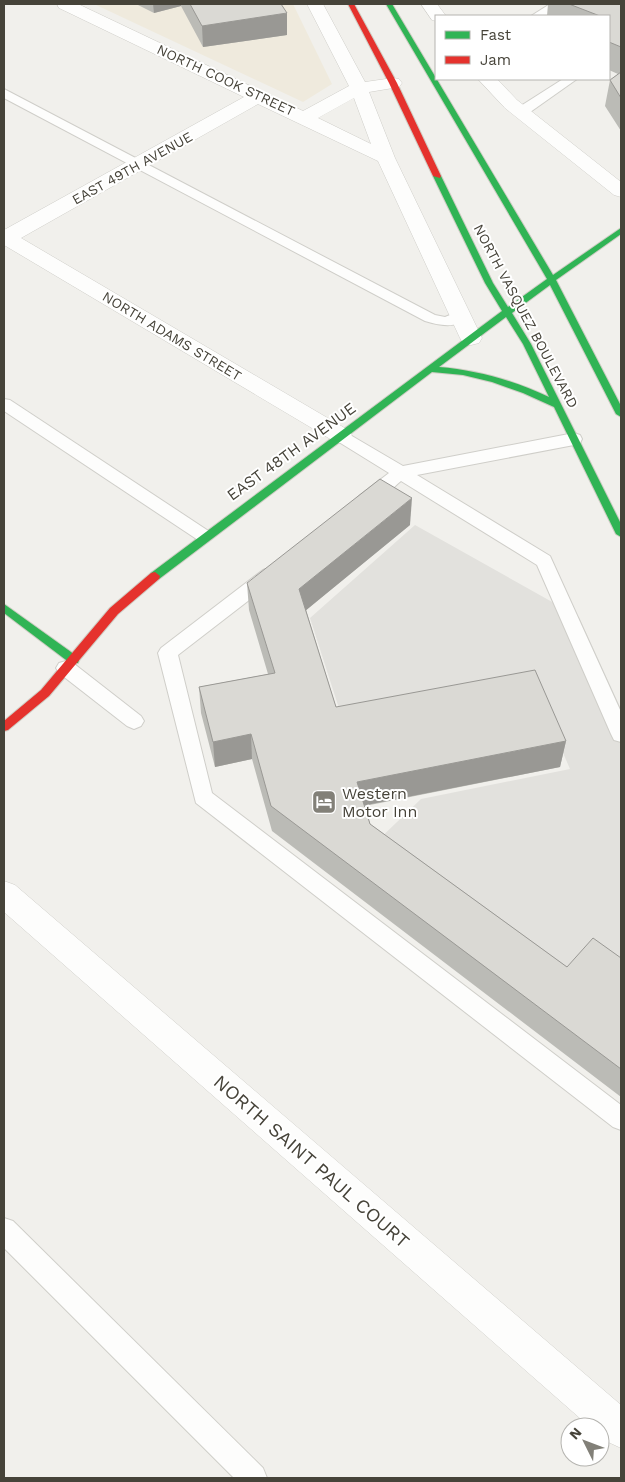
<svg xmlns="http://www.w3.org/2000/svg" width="625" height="1482" viewBox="0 0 625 1482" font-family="'Work Sans',sans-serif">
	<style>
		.commercial { fill: #efeadd }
		.parking { fill: #e2e1dd }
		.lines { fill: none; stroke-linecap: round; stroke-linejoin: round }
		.lane-casing { stroke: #cfcec9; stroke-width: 2 }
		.street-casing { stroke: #cfcec9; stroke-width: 1 }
		.fast-casing { stroke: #cfcdc4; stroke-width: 2 }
		.jam-casing { stroke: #cfcdc4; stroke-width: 2 }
		.lane { fill: #fdfdfc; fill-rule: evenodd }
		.street { fill: #fdfdfc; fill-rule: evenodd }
		.fast { fill: #30b455; fill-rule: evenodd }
		.jam { fill: #e5322d; fill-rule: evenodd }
		.wall { fill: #bbbbb6 }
		.shaded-wall { fill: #999894 }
		.building { fill: #dad9d4; stroke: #999894 }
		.labels { text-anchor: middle; stroke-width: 4; stroke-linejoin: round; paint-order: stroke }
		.far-street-label { font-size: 14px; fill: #464339; stroke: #fff }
		.street-label { font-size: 16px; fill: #464339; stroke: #fff }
		.poi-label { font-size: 16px; fill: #464339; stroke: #fff; text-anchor: start }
		.near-street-label { font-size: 19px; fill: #464339; stroke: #fff }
	</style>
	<rect width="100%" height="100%" fill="#f1f0ec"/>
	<!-- commercial -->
	<polygon class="commercial" points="94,4 293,4 332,84 303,102"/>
	<!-- parking -->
	<polygon class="parking" points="415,525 579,617 621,709 621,976 561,981 373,845 421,799 570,769 535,688 344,724 310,618"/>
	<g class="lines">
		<defs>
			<g id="lane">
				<polygon points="550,4 564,4 545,16 531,16"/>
				<polygon points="563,79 577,79 526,115 516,115 514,112 516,109"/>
				<path d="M4,89l431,226 10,2 15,-6 8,5c-11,14 -29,9 -43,5l-421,-223z"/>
				<polygon points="4,399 10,400 210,532 213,536 210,540 204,542 198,540 4,411"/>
				<path d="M340,429l63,37 171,-33 6,2 2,4 -2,4 -6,2 -157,30 133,81 71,156v30l-7,-2 -3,-6 -74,-169 -136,-84c-11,9 -27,28 -42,23l-3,-4 3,-4 30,-23 -55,-34 -2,-4 2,-4z"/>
				<polygon points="269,568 275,570 278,575 275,580 178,655 212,793 621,1105 621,1130 613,1127 196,803 158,653 161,648 263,570"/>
				<polygon points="66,661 73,663 141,716 144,721 141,726 134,729 127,726 59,673 56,668 59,663"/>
				<polygon points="4,1218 13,1221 263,1468 267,1478 234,1478 4,1248"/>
			</g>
			<g id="street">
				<path d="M57,4h21l225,107 46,-25 -42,-82h16l42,78 28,-4 6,1 3,4 -3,4 -30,5 26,66 87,180 -3,5 -8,2 -8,-2 -3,-5 -82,-177 -120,-57 -237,134 327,192 4,5 -4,5 -8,3 -8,-3 -328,-195v-15l240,-133 -185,-89zM354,98l17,46 -53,-26z"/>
				<polygon points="421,4 437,4 446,16 436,16 436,21 432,20"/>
				<polygon points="478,79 497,79 517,100 621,182 621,197 614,195 505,108"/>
				<polygon points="4,881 15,885 621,1405 621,1448 608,1442 600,1436 600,1427 590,1427 4,912"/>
			</g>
			<g id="fast">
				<path d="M386,4h6l161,271 68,-47v6l-65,46 65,126v11l-5,-3 -66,-129 -38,28 19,31 90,180v13l-5,-3 -62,-127 -31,-14 -31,-11 -29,-7 -31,-3 -273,207h-8l-1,-3 1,-3 351,-262 -17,-28 -52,-107 1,-2 7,2 52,107 15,24 39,-28zM506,317l17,27 26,53c-34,-16 -72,-27 -110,-30z"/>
				<polygon points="4,604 78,657 79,660 78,663 70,663 4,613"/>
			</g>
			<g id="jam">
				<polygon points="348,4 354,4 397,83 441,176 440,178 433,176 389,83"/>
				<polygon points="155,572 160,576 159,579 118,614 49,696 8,730 4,731 4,721 41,690 110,608 151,573"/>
			</g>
		</defs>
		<!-- lane casing -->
		<use href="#lane" class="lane-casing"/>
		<!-- street casing -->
		<use href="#street" class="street-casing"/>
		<!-- fast casing -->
		<use href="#fast" class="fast-casing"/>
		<!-- jam casing -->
		<use href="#jam" class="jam-casing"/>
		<!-- lane -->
		<use href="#lane" class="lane"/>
		<!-- street -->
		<use href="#street" class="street"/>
		<!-- fast -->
		<use href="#fast" class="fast"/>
		<!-- jam -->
		<use href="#jam" class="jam"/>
	</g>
	<!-- wall -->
	<g class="wall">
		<polygon points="136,4 281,4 287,35 203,47 181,6 154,13"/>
		<polygon points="548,4 621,4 621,131 605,106 610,80 618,74 609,70 609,16 547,16"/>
		<polygon points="410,525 306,610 336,707 566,741 560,767 365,806 370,824 567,967 621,958 621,1097 272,831 252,759 215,767 201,713 199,687 268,674 249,610 247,583"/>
	</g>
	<!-- shaded-wall -->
	<g class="shaded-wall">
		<polygon points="153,4 181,4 181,6 154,13"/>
		<polygon points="287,13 287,35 203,47 202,26"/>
		<polygon points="412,498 410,525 299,616 299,589"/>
		<polygon points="251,734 252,759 215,767 213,742"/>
		<polygon points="566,741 560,767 356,807 357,782"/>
	</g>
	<!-- building -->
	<g class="building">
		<polygon points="190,4 281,4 287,13 202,26"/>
		<polygon points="569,4 621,4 621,47 609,42 609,16 600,16"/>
		<polygon points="621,72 621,98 610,80"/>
		<polygon points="380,479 412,498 299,589 336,707 535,670 566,741 357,782 370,824 567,967 593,938 621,958 621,1069 271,806 251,734 213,742 199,687 275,673 247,583"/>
	</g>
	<!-- icons -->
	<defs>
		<symbol id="hotel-square" viewBox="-11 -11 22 22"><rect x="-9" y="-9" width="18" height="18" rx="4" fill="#828078" stroke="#fff"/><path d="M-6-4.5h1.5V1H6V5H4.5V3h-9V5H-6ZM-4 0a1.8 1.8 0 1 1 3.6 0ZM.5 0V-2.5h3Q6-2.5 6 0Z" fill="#fff"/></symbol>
	</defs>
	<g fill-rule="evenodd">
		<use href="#hotel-square" x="310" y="788" width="28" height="28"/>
	</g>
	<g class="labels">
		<!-- far-street labels -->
		<g class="far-street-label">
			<text transform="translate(226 80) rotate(25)" y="5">NORTH COOK STREET</text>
			<text transform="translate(132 168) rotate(-29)" y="5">EAST 49TH AVENUE</text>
			<text transform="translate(526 316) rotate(62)" y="5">NORTH VASQUEZ BOULEVARD</text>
			<text transform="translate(172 336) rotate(31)" y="5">NORTH ADAMS STREET</text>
		</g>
		<!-- street labels -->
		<g class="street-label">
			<text transform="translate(291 451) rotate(-36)" y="6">EAST 48TH AVENUE</text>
		</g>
		<!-- poi labels -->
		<g class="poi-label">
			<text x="342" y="799">Western<tspan x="342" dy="18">Motor Inn</tspan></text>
		</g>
		<!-- near-street labels -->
		<g class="near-street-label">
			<text transform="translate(312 1161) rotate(41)" y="7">NORTH SAINT PAUL COURT</text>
		</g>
	</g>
	<!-- border -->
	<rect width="625" height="1482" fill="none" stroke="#464339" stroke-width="10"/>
	<!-- legend -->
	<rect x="435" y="15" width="175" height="65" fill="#ffffff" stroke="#b5b4b0"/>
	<rect x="445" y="31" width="25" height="8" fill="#30b455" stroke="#b5b4b0"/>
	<text x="480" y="40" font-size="15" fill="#464339">Fast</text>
	<rect x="445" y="56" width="25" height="8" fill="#e5322d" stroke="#b5b4b0"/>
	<text x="480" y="65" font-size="15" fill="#464339">Jam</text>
	<!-- north arrow -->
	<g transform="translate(585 1442) rotate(312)"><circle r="24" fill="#ffffff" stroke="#b5b4b0"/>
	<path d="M0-4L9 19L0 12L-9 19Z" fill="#828078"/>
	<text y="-8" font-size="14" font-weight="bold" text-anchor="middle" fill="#464339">N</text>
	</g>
</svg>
